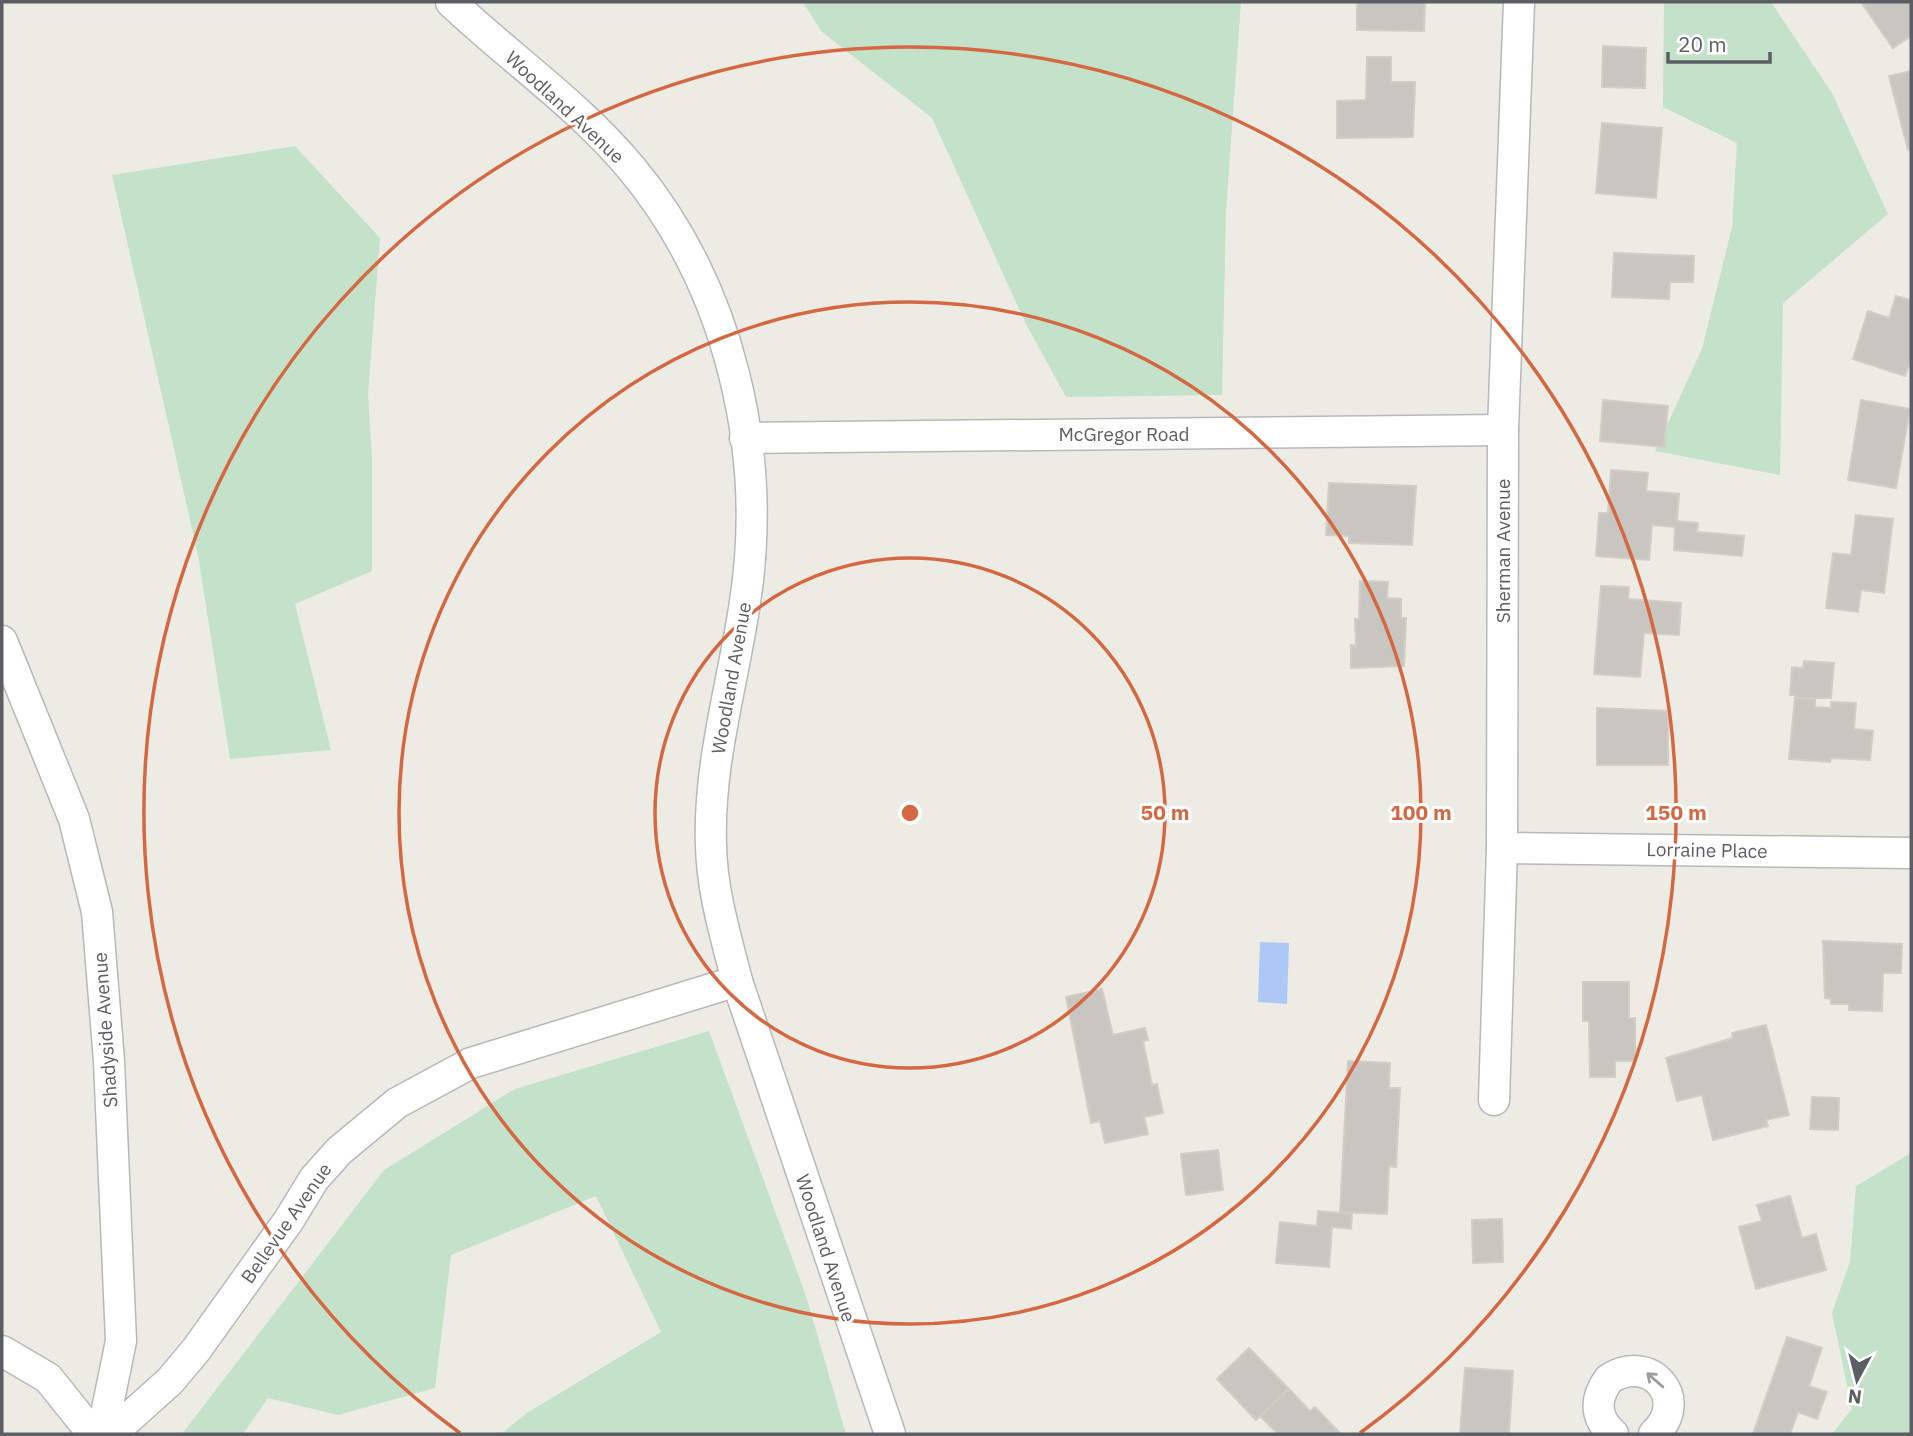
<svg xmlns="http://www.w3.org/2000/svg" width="1913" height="1436" viewBox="0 0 1913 1436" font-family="'IBM Plex Sans',sans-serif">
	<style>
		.green { fill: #c4e1c9 }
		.water { fill: #adc8f4 }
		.building { fill: #c8c6c1; stroke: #d1cfc3; stroke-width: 2 }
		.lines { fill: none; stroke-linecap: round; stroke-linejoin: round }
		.street-casing { stroke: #b6b8bc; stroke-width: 33 }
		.street { stroke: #fff; stroke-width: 30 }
		.oneway { stroke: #9d9ea1 }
		.ring { fill: none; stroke: #d46843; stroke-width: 3.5 }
		.labels { text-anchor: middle; stroke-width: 6; stroke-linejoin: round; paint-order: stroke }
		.street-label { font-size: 19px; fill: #5c5e63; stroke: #fff }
		.centre { fill: #d46843; stroke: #fff; stroke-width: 3.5 }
		.ring-label { font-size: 21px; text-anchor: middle; font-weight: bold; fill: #d46843; stroke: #fff; stroke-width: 6; stroke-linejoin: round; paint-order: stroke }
	</style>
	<rect width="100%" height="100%" fill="#edece4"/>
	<!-- green -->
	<g class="green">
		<polygon points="803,2 1241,2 1226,211 1222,395 1066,397 1026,324 932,118 821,31"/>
		<polygon points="1664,2 1771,2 1832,93 1888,214 1783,303 1780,475 1655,451 1702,349 1732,227 1737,143 1663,107"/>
		<polygon points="295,146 380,238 368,395 372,458 372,571 295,604 331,750 230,759 198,555 112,175"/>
		<polygon points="709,1031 806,1296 846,1434 501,1434 527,1413 661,1332 596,1196 451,1255 435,1388 338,1415 268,1398 243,1434 182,1434 384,1170 515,1089"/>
		<polygon points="1911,1153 1911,1434 1832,1434 1852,1409 1832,1313 1850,1262 1856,1186"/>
	</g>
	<!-- water -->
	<polygon class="water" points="1260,942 1289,943 1287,1004 1258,1002"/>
	<!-- building -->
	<g class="building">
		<polygon points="1357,2 1425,2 1424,31 1357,30"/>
		<polygon points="1861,2 1911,2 1911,36 1893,48"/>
		<polygon points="1603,46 1646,48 1645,88 1602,87"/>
		<polygon points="1367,57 1391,57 1391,82 1415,82 1413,137 1337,138 1337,101 1366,100"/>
		<polygon points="1911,71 1911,149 1908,150 1889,76"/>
		<polygon points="1602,123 1662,128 1656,198 1596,193"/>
		<polygon points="1614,253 1694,256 1693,282 1670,282 1669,299 1612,297"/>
		<polygon points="1896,296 1911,300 1911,359 1905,376 1853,359 1868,311 1889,318"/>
		<polygon points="1603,400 1668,406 1664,447 1600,441"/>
		<polygon points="1861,400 1910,409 1896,488 1848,480"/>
		<polygon points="1611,470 1648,473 1646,491 1679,494 1677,521 1698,523 1697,532 1744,536 1742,556 1674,550 1675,527 1652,525 1649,560 1596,556 1599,513 1608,513"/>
		<polygon points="1329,483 1416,486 1412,545 1349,543 1349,536 1326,535"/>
		<polygon points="1856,515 1893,519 1884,593 1861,590 1858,612 1826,608 1833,553 1851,555"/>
		<polygon points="1360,581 1388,582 1387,598 1401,599 1401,618 1406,618 1404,666 1351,668 1351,645 1356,646 1355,619 1359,619"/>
		<polygon points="1601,586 1629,587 1628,599 1681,603 1679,635 1644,633 1640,677 1594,674"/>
		<polygon points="1804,661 1834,663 1831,698 1795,698 1796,695 1790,695 1792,667 1803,668"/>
		<polygon points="1795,698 1815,699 1815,707 1831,708 1831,702 1856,703 1854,729 1873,731 1870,760 1831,758 1830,762 1789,759"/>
		<polygon points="1597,708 1668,711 1668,765 1597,765"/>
		<polygon points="1823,941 1902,944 1901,973 1883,973 1882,1011 1849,1010 1849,1004 1831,1004 1831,999 1825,998"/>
		<polygon points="1583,982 1629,982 1629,1018 1635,1018 1635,1061 1615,1061 1615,1077 1590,1077 1589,1021 1583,1021"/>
		<polygon points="1102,989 1113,1035 1145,1028 1148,1040 1143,1041 1152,1085 1157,1084 1163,1113 1144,1117 1148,1134 1105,1143 1100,1121 1091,1123 1066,997"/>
		<polygon points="1766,1025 1789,1115 1766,1120 1768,1126 1713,1140 1702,1095 1677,1101 1666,1058 1733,1038 1732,1033"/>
		<polygon points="1348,1061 1390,1063 1389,1088 1400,1088 1396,1167 1389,1166 1387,1214 1340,1212"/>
		<polygon points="1812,1097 1839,1098 1838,1130 1810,1129"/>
		<polygon points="1218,1150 1223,1190 1186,1195 1181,1154"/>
		<polygon points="1790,1196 1802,1238 1816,1234 1826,1270 1756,1289 1739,1227 1762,1221 1757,1205"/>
		<polygon points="1318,1211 1352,1214 1351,1229 1332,1227 1329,1267 1276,1263 1280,1222 1317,1226"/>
		<polygon points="1502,1219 1503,1262 1473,1263 1472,1220"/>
		<polygon points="1787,1337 1822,1348 1809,1386 1827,1392 1817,1419 1798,1412 1790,1434 1753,1434"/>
		<polygon points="1249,1348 1289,1389 1256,1420 1217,1379"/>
		<polygon points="1465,1368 1513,1371 1509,1434 1460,1434"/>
		<polygon points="1289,1389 1310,1411 1315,1407 1341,1434 1278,1434 1260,1416"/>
	</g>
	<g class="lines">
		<defs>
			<g id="street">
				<path d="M451,2c59,56 129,104 181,167 98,118 136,283 113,433 -12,82 -37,161 -34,244 1,46 15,91 26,135l153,453"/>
				<polyline points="745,438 1503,430"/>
				<polyline points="2,641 74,819 97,912 109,1061 121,1341 102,1434"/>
				<polyline points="1502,848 1911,853"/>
				<polyline points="1494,1100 1502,848 1503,430 1519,2"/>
				<polyline points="2,1351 48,1378 93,1434"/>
				<polyline points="111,1434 170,1381 196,1350 289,1220 314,1179 339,1151 397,1103 471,1063 737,981"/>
				<path d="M1613,1434c-18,-16 -19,-35 -4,-55 42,-27 82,21 45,55"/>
			</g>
		</defs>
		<!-- street casing -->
		<use href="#street" class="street-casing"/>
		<!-- street -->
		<use href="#street" class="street"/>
	</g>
	<!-- one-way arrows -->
	<defs><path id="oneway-shaft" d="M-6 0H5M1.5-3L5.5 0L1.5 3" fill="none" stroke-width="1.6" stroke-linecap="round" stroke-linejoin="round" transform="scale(1.75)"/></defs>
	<use class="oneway" href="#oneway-shaft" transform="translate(1655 1380) rotate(-139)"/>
	<!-- distance rings -->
	<g class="ring">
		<circle cx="910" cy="813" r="255"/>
		<circle cx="910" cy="813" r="511"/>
		<path d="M460 1433A766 766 0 1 1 1360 1433"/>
	</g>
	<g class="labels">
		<!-- street labels -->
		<g class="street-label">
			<text transform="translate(565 107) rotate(43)" y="7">Woodland Avenue</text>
			<text x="1124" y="441">McGregor Road</text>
			<text transform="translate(1503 551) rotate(-90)" y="7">Sherman Avenue</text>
			<text transform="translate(731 678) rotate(-80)" y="7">Woodland Avenue</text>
			<text transform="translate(1707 850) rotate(1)" y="7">Lorraine Place</text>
			<text transform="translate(105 1030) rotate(-94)" y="7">Shadyside Avenue</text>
			<text transform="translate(286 1223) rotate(-55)" y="7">Bellevue Avenue</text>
			<text transform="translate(826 1248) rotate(72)" y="7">Woodland Avenue</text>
		</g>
	</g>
	<circle cx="910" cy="813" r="10" class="centre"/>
	<g class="ring-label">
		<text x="1165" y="820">50 m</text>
		<text x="1421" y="820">100 m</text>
		<text x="1676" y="820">150 m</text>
	</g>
	<!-- border -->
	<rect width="1913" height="1436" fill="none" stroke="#5c5e63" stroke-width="7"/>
	<!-- north arrow -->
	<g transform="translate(1857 1380) rotate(187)" stroke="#ffffff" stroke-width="5" paint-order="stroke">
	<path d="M0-5L12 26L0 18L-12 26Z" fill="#5c5e63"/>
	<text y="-10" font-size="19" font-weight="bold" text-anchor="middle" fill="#5c5e63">N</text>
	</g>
	<!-- scale -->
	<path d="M1668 52v10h102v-10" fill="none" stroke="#5c5e63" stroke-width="3.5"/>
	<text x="1678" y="52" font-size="21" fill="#5c5e63" stroke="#ffffff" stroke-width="5" paint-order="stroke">20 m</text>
</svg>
